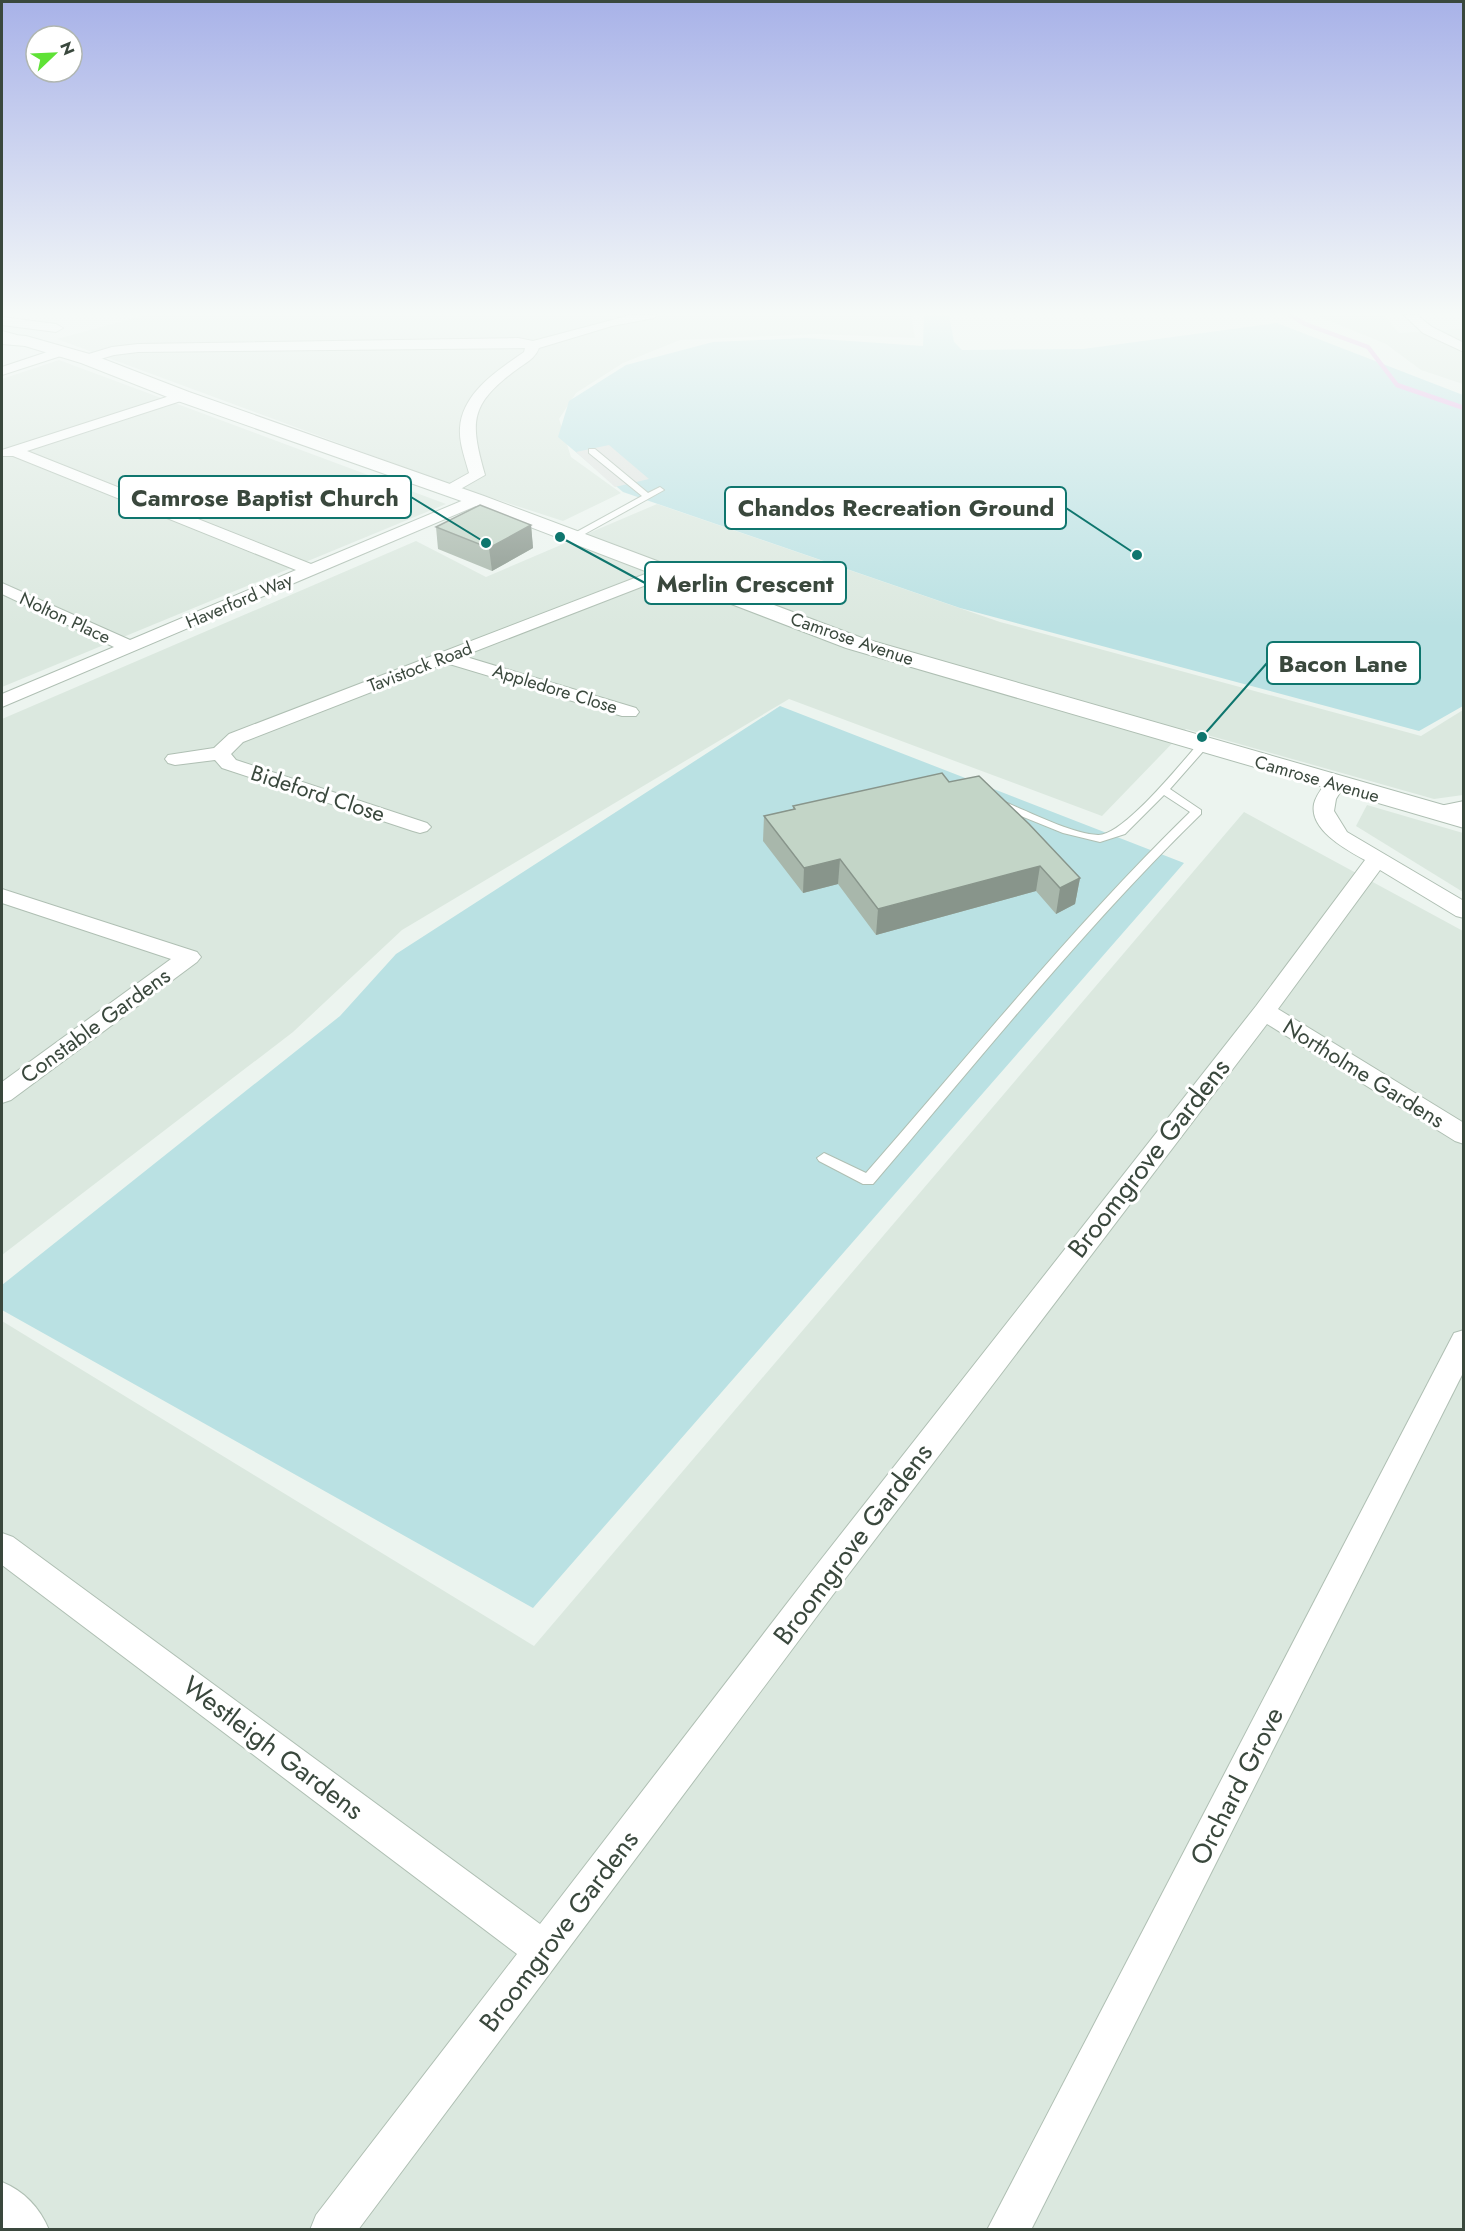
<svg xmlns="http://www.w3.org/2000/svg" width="1465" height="2231" viewBox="0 0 1465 2231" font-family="Jost,sans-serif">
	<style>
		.residential { fill: #dbe8df }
		.green { fill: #bae1e3 }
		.parking { fill: #e0e4e1 }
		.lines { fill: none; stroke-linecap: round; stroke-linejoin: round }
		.stream { stroke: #e9b0e8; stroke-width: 4.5 }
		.service-casing { stroke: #afbfb3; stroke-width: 2 }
		.minor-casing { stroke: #afbfb3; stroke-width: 2 }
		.tertiary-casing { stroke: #afbfb3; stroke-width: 2 }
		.service { fill: #fff; fill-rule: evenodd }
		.minor { fill: #fff; fill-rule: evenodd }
		.tertiary { fill: #fff; fill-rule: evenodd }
		.wall { fill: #a8b7ab }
		.shaded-wall { fill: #88958b }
		.building { fill: #c3d5c7; stroke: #88958b; stroke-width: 1.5 }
		.labels { text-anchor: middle; stroke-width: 6; stroke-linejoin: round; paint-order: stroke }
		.far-street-label { font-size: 18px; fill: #3a483d; stroke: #fff }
		.street-label { font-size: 22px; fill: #3a483d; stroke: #fff }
		.near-street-label { font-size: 27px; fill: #3a483d; stroke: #fff }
		.leader { fill: none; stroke: #0f766e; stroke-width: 2 }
		.callout-dot { fill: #0f766e; stroke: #fff; stroke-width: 2 }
		.callout { fill: #fff; stroke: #0f766e; stroke-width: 2 }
		.callout-label { font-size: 24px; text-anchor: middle; font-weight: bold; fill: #3a483d }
	</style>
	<rect width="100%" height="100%" fill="#ecf4ef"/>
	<!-- residential -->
	<g class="residential">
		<polygon points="145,315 911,315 915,338 817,334 680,340 623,363 576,393 559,419 571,457 621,493 563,521 449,484 57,339"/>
		<polygon points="1315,315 1384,315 1399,333 1463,329 1463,384 1421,370 1386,344"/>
		<polygon points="59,360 446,504 2,687 2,379"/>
		<polygon points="657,504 1000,622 1421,736 1463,710 1463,795 1434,799 1186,729 1102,816 789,699 402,930 293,1032 2,1255 2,719 416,541 486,577"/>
		<polygon points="1367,805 1463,833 1463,892 1356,826"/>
		<polygon points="1244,812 1463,931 1463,2229 2,2229 2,1321 534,1646"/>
	</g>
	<!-- green -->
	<g class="green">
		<polygon points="924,315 949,315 954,342 962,350 1083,349 1277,323 1463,395 1463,706 1419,731 960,608 623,492 558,437 569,401 626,365 713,342 806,338 923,346"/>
		<polygon points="780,706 1184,863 533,1608 2,1310 2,1285 340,1016 396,954"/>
	</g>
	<!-- parking -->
	<polygon class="parking" points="609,445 649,479 615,487 576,452"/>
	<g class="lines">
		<!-- stream -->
		<polyline class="stream" points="1290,315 1305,324 1368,347 1397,385 1464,408"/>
		<defs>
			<g id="service">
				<polygon points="2,331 17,335 18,337 14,339 2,335"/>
				<polygon points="589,449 595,449 648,493 660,487 664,490 574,540 571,539 571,535 642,496 589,453"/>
				<path d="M1203,742l4,1v4l-37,42 31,21v4c-118,115 -221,245 -328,370h-10l-44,-23 -2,-3 7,-5 42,20c106,-121 208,-248 324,-361l-26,-17 -39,39 -25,8 -37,-9 -69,-28v-4h8c26,10 69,33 96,34 25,1 83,-72 101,-92z"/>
			</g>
			<g id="minor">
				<path d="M631,315h25l-2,3 -42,8 -73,22c-4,11 -14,15 -23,22 -47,35 -46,52 -31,105l-35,20 -8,-5 2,-3 25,-14c-4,-15 -10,-30 -9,-45 2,-35 38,-58 64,-76l1,-4 -387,4 -24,3 -27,8 -7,-4 2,-3 30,-9 26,-3 380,-6 15,3z"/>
				<polygon points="1404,315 1417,315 1432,327 1464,343 1464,352 1423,333"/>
				<polygon points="2,317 56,324 63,328 56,332 2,325"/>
				<polygon points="62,347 69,351 67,354 2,375 2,367"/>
				<polygon points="182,392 187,393 189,396 187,399 27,451 311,564 471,497 477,495 485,500 483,503 2,707 2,694 114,647 2,594 2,583 130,640 296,570 13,456 2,456 2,450"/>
				<polygon points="666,566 672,567 675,571 672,575 463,656 636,708 639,712 636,716 622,716 446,663 243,742 231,754 236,760 427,823 431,827 427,831 420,833 413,831 222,768 215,760 175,765 168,763 165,759 168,755 214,748 229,734"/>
				<path d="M1335,778l7,2 3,4 -9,15 -2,12 13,21 117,69v17l-8,-2 -76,-46 -102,139 186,114v21l-9,-3 -188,-117 -435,572 -474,634h-48l6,-15 201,-261 -515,-389v-32l11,4 527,387 268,-348 448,-570 109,-146c-18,-10 -56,-30 -51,-56 2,-9 9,-17 14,-24z"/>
				<polygon points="1464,801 1464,813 1437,818 1430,816 1427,812 1430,808"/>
				<polygon points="2,889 197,952 201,957 197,962 11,1100 2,1103 2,1082 171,959 2,903"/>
				<polygon points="1464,1330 1464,1371 1031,2230 987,2230 1454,1333"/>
				<path d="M2,2182c22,9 38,26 47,48h-47z"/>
			</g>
			<polygon id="tertiary" points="2,334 26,336 93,355 189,392 484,496 862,638 1464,811 1464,828 846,648 470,504 175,400 81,363 25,346 2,344"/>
		</defs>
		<!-- service casing -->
		<use href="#service" class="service-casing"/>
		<!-- minor casing -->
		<use href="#minor" class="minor-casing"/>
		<!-- tertiary casing -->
		<use href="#tertiary" class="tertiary-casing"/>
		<!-- service -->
		<use href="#service" class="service"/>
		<!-- minor -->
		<use href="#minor" class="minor"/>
		<!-- tertiary -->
		<use href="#tertiary" class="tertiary"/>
	</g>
	<!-- wall -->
	<g class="wall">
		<polygon points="531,525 533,548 492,571 438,549 436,527"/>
		<polygon points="949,782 1080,878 1075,904 1056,914 1036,891 876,935 838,884 803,893 763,841 764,816 793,809 793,806"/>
	</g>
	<!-- shaded-wall -->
	<g class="shaded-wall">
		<polygon points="531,525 533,548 492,571 489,548"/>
		<polygon points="840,859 838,884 803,893 804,868"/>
		<polygon points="1040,866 1036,891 876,935 878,909"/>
		<polygon points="1080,878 1075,904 1056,914 1060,888"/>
	</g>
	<!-- building -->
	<g class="building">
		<polygon points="480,505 531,525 489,548 436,527"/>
		<polygon points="942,773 949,782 979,776 1029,824 1080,878 1060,888 1040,866 878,909 840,859 804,868 764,816 795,809 793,806"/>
	</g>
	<!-- sky -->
	<linearGradient id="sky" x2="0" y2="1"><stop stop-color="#a8b2e8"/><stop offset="0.5" stop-color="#f6faf8"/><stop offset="1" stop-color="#f6faf8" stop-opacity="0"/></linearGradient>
	<rect width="1465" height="627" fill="url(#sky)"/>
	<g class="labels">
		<!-- far-street labels -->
		<g class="far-street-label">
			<text transform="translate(239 601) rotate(-23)" y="6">Haverford Way</text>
			<text transform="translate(65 618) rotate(25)" y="6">Nolton Place</text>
			<text transform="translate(852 639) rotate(19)" y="6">Camrose Avenue</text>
			<text transform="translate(420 667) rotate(-21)" y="6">Tavistock Road</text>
			<text transform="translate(555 689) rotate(17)" y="6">Appledore Close</text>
			<text transform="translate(1317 779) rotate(16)" y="6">Camrose Avenue</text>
		</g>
		<!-- street labels -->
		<g class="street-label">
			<text transform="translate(318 793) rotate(18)" y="8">Bideford Close</text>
			<text transform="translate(95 1025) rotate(-36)" y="8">Constable Gardens</text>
			<text transform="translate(1364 1073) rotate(32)" y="8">Northolme Gardens</text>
		</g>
		<!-- near-street labels -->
		<g class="near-street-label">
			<text transform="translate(1149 1158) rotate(-52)" y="9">Broomgrove Gardens</text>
			<text transform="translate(853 1544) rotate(-53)" y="9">Broomgrove Gardens</text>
			<text transform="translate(273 1748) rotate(37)" y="9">Westleigh Gardens</text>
			<text transform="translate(1237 1786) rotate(-63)" y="9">Orchard Grove</text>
			<text transform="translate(559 1931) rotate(-53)" y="9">Broomgrove Gardens</text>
		</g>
	</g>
	<!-- callouts -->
	<path class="leader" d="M486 543L411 497M1137 555L1066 508M560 537L645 583M1202 737L1267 663"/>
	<g class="callout-dot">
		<circle cx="486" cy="543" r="6"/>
		<circle cx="1137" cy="555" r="6"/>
		<circle cx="560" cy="537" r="6"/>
		<circle cx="1202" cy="737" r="6"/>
	</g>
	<g class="callout">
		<rect x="119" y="476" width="292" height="42" rx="6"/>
		<rect x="725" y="487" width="341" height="42" rx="6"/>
		<rect x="645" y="562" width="201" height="42" rx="6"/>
		<rect x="1267" y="642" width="153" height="42" rx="6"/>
	</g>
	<g class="callout-label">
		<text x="265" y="506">Camrose Baptist Church</text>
		<text x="896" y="516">Chandos Recreation Ground</text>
		<text x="745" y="592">Merlin Crescent</text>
		<text x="1343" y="672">Bacon Lane</text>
	</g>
	<!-- border -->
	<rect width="1465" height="2231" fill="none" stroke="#3a483d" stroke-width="6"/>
	<!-- north arrow -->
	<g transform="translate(54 54) rotate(67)"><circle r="28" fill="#ffffff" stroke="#b0b6b1" stroke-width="1.5"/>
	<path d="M0-4.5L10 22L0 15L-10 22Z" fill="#5fe236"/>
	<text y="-9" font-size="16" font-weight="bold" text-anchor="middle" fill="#3a483d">N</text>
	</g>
</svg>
